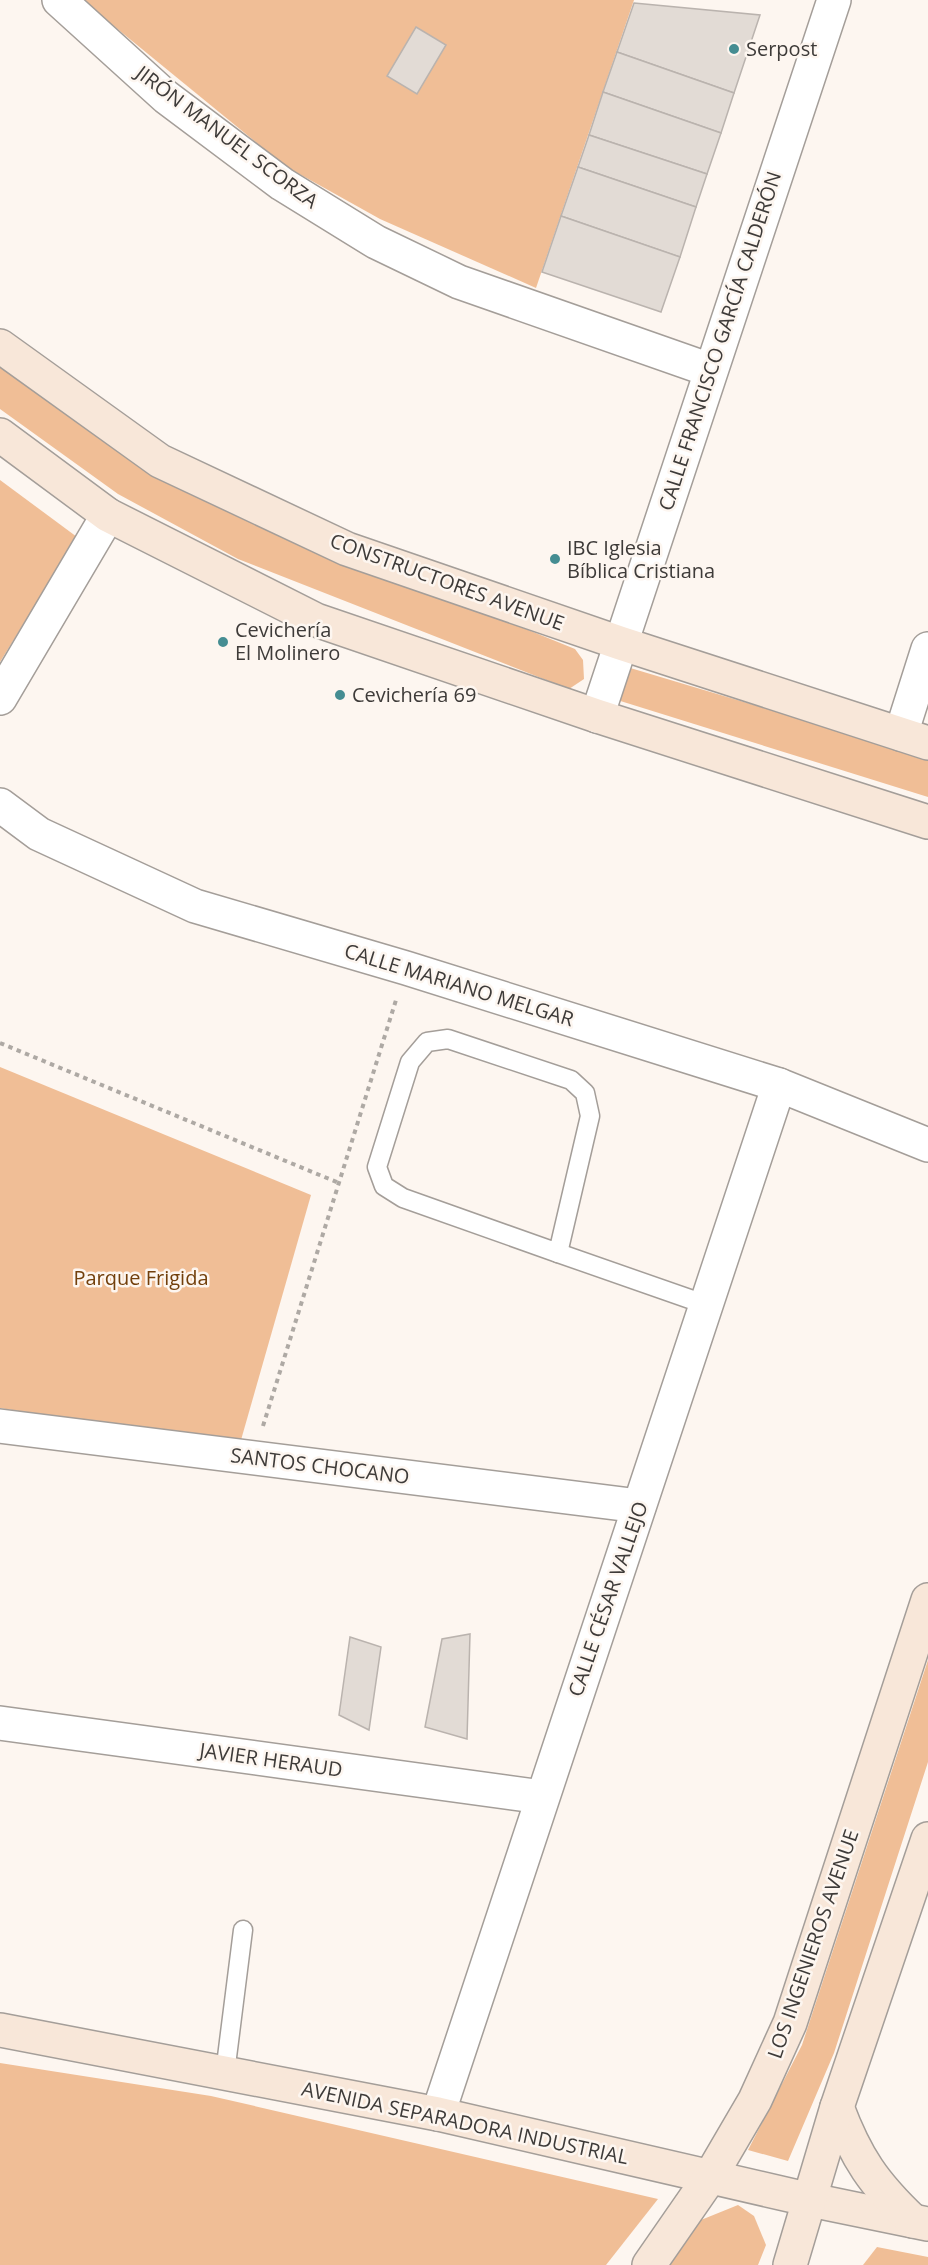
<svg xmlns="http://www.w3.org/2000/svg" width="928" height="2265" viewBox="0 0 928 2265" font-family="'Open Sans',sans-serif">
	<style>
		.green { fill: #f0be96 }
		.building { fill: #e2dbd5; stroke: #bab3ae; stroke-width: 1.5 }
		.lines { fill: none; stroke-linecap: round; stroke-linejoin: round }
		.lane-casing { stroke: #a49e99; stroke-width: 21 }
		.street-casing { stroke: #a49e99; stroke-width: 36 }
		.secondary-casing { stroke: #a49e99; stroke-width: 36 }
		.path { stroke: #aea9a4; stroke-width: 4; stroke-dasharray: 4.5 4.5; stroke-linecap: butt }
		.lane { stroke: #fff; stroke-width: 18 }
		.street { stroke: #fff; stroke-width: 33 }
		.secondary { stroke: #f8e7d9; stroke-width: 33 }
		.poi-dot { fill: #458d92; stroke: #fdf6f0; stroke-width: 2 }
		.labels { text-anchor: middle; stroke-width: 5; stroke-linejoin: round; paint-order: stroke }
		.poi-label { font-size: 20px; fill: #3e3b39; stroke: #fdf6f0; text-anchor: start }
		.street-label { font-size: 20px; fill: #3e3b39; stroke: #fdf6f0 }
		.park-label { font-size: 20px; fill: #723f0b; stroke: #fdf6f0 }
	</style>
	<rect width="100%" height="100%" fill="#fdf6f0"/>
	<!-- green -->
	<g class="green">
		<polygon points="82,0 634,0 536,288 380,219 285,166"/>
		<polygon points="0,367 130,455 215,503 575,649 583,660 584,679 569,689 238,559 118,494 0,409"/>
		<polygon points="0,480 77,537 0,662"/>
		<polygon points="627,667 928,757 928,797 614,699"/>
		<polygon points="0,1067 311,1195 239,1447 0,1408"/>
		<polygon points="928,1660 928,1762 834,2053 788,2161 748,2150 802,2045"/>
		<polygon points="0,2063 211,2096 658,2199 606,2265 0,2265"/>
		<polygon points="738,2205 754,2216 766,2245 758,2265 665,2265 696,2222"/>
		<polygon points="877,2247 928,2257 928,2265 863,2265"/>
	</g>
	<!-- building -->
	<g class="building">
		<polygon points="634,3 760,15 734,93 617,52"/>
		<polygon points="416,27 446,45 417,94 387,76"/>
		<polygon points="617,52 734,93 721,133 603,92"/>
		<polygon points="603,92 721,133 707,174 589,135"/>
		<polygon points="589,135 707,174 696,207 578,167"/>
		<polygon points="578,167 696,207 680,257 561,216"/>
		<polygon points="561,216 680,257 661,312 542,272"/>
		<polygon points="470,1634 467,1739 425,1727 442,1639"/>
		<polygon points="350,1637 381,1647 369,1730 339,1715"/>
	</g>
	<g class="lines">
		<defs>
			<g id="lane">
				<polygon points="448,1039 571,1080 585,1093 590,1116 558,1253 403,1198 384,1186 377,1167 410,1062 427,1042"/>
				<polyline points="558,1253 707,1305"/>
				<polyline points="225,2073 243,1930"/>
			</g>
			<g id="street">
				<polyline points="59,0 166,97 282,184 376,242 459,282 710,370"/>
				<polyline points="0,698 108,515"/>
				<polyline points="597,716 834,0"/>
				<polyline points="901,734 928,649"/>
				<polyline points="0,805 39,834 195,906 406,968 779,1085 928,1145"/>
				<polyline points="0,1426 639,1506"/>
				<polyline points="0,1723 542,1797"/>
				<polyline points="438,2114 779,1085"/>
			</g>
			<g id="secondary">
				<polyline points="0,346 160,461 347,549 620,643 928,743"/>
				<polyline points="0,435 108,515 316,620 597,716 928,822"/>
				<polyline points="0,2030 438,2114 811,2200 928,2224"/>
				<path d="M837,2107c19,51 37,77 76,114"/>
				<polyline points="649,2265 710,2177 755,2100 790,2023 928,1600"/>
				<polyline points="790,2265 837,2107 928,1839"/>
			</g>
		</defs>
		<!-- lane casing -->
		<use href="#lane" class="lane-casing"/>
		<!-- street casing -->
		<use href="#street" class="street-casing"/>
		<!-- secondary casing -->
		<use href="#secondary" class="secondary-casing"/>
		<!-- path -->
		<g class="path">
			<polyline points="0,1043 339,1183"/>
			<polyline points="263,1426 396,1000"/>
		</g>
		<!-- lane -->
		<use href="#lane" class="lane"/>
		<!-- street -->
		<use href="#street" class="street"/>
		<!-- secondary -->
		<use href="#secondary" class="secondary"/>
	</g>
	<!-- markers -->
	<g class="poi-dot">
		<circle cx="734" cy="49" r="6"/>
		<circle cx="555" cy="559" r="6"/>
		<circle cx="223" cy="642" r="6"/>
		<circle cx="340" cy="695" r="6"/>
	</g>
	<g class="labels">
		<!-- poi labels -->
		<g class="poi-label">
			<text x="746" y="56">Serpost</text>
			<text x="567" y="555">IBC Iglesia<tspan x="567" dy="23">Bíblica Cristiana</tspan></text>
			<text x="235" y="637">Cevichería<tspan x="235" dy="23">El Molinero</tspan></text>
			<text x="352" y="702">Cevichería 69</text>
		</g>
		<!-- street labels -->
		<g class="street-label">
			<text transform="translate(227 137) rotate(37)" y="7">JIRÓN MANUEL SCORZA</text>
			<text transform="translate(720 341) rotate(-72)" y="7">CALLE FRANCISCO GARCÍA CALDERÓN</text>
			<text transform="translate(447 582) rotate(20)" y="7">CONSTRUCTORES AVENUE</text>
			<text transform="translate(459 985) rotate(17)" y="7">CALLE MARIANO MELGAR</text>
			<text transform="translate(320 1466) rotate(7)" y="7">SANTOS CHOCANO</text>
			<text transform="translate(608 1599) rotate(-71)" y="7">CALLE CÉSAR VALLEJO</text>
			<text transform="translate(271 1760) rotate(8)" y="7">JAVIER HERAUD</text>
			<text transform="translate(813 1944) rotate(-71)" y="7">LOS INGENIEROS AVENUE</text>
			<text transform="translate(465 2123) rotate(12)" y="7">AVENIDA SEPARADORA INDUSTRIAL</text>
		</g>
		<!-- park labels -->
		<g class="park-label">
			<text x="141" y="1285">Parque Frigida</text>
		</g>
	</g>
</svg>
